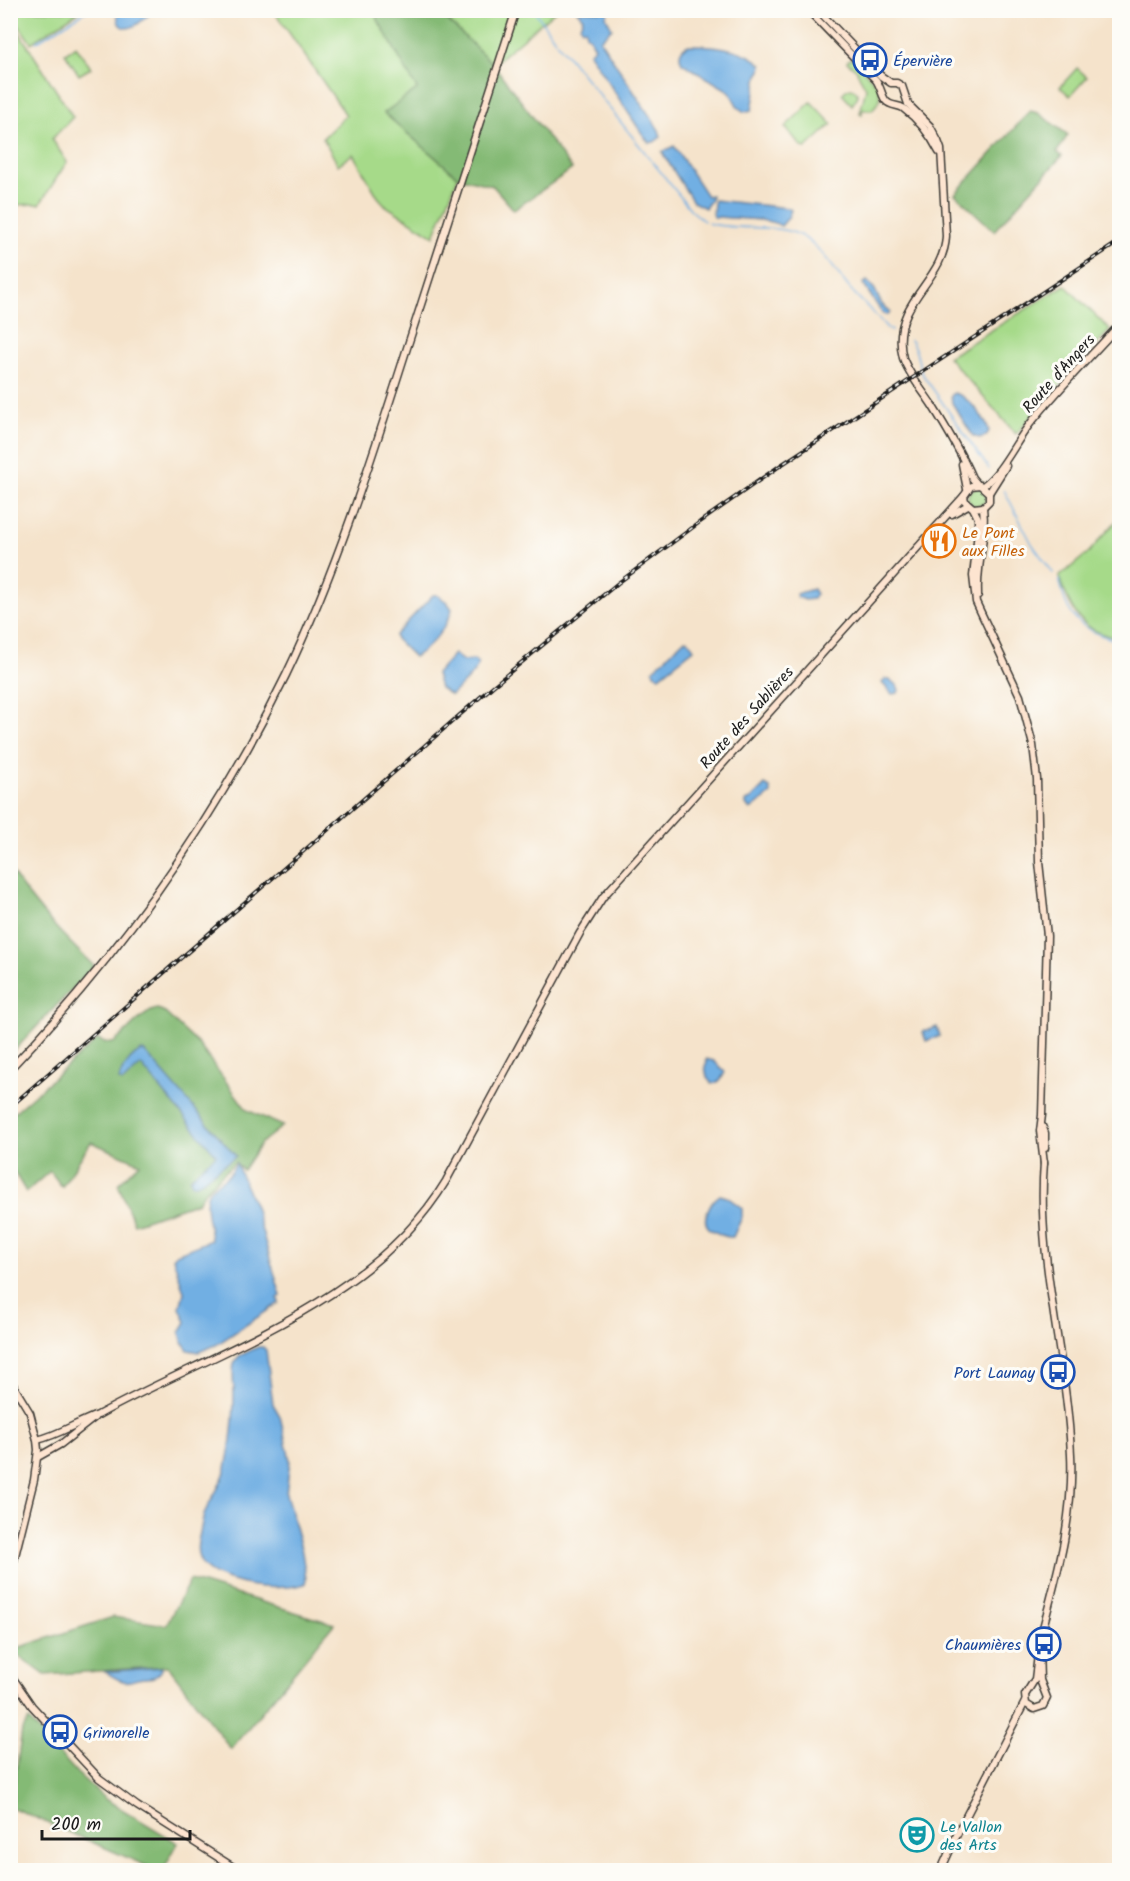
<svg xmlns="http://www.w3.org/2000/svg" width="1130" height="1881" viewBox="0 0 1130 1881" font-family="Kalam,sans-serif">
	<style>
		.green { fill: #a6da89; stroke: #617b52; stroke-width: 1.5 }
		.forest { fill: #84ba75; stroke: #506b48; stroke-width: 1.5 }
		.water { fill: #71afe3; stroke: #466680; stroke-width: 1.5 }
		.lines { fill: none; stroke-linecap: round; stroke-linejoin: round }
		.stream { stroke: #71afe3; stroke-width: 1.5 }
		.secondary-casing { stroke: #3d3a36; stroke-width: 9 }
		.secondary { stroke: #fde4d0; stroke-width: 6 }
		.rail-casing { stroke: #1c1c1c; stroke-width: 4 }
		.rail { stroke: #fdfcf7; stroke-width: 1.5; stroke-dasharray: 4.5; stroke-linecap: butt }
		.labels { text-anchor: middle; stroke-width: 6; stroke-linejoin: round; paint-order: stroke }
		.transit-label { font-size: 16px; fill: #164399; stroke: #fdfcf7; text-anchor: start }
		.street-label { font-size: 16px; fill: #1c1c1c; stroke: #fdfcf7 }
		.food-label { font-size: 16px; fill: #c56008; stroke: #fdfcf7; text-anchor: start }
		.culture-label { font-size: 16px; fill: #0d838f; stroke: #fdfcf7; text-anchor: start }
	</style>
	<rect width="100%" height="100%" fill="#fdfcf7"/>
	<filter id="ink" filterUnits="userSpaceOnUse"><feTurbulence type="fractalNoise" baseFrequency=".0167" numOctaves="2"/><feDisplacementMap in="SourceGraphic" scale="12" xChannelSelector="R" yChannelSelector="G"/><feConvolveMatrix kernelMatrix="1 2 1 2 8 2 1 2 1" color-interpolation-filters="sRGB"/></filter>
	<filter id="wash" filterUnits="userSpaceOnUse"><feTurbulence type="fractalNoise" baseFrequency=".008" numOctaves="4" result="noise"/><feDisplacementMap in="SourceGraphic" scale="24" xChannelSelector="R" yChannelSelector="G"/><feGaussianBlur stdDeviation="1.35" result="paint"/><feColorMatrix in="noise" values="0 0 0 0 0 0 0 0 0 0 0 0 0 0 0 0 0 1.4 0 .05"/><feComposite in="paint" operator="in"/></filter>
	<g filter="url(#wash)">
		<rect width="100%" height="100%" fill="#f5e3cb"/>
		<!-- green -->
		<g class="green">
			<polygon points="10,11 11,10 80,11 31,43 11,14"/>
			<polygon points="274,11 373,11 417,89 384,113 458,177 434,236 386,206 378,197 353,154 338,165 323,138 346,115"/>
			<polygon points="438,11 555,11 493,64"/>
			<polygon points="10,18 73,117 52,139 67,162 40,204 11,205"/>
			<polygon points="76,46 91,68 79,75 65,53"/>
			<polygon points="849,59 853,59 879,87 880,100 872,110 862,110 862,114 860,113 866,88 857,72 858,71 847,62"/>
			<polygon points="1077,68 1087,77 1070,96 1060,87"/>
			<polygon points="852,88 856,91 858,96 852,105 842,94 847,89"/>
			<polygon points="811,102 832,124 806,148 802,147 785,127"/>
			<polygon points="1065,285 1110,330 1016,434 948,357"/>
			<circle cx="977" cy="497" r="9"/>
			<path d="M1119,518v120c-38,-5 -48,-28 -60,-61l30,-25z"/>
		</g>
		<!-- forest -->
		<g class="forest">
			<polygon points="373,11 438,11 493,64 572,169 514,210 493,186 458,177 384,113 417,89"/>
			<polygon points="1030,111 1038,113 1068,135 1057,152 1062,156 994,231 955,194"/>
			<path d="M10,869c23,36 53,67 84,97l-83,88z"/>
			<path d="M157,1009l6,2 36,34 48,65 36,16 -22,17 -18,27 -8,-8 -29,28 -8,12 -64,22 -16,-40 22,-21 -49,-21 -29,45 -12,-16 -24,21 -15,-25v-52l87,-76 5,3 10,1c13,-9 29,-31 44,-34z"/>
			<polygon points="190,1580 334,1624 231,1749 168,1666 45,1675 11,1650 113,1617 166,1625"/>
			<polygon points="29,1720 77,1773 105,1799 178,1843 163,1870 156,1870 11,1807 22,1730"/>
		</g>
		<!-- water -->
		<g class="water">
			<path d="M121,10h31v1l-1,2c-7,6 -20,20 -30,13 -4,-4 -4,-9 -3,-14z"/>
			<polygon points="577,11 608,11 606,17 612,28 600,40 659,130 661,137 654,142 649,143 641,132 589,53 595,47 589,37 586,35 585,29 582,29 580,26 583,18"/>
			<path d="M689,45c23,0 56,3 73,20l-1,6 -3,4 -6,35 -8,2 -6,-5 -9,-16 -47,-28c-4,-8 -2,-15 7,-18z"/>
			<polygon points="674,146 707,196 711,195 711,200 705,208 693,202 665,157 662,152"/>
			<path d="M714,200l74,8 3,2 -3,8 -7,8c-12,-8 -47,-7 -63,-9l-2,1 -3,-2z"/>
			<path d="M867,281c1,1 8,8 8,9 4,8 6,17 15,21l-2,4 -5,-1 -20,-30z"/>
			<path d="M954,393c13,2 32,26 35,38l-3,5 -7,2 -6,-2 -21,-33 -1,-7z"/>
			<polygon points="813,589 816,594 813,599 805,600 797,597 796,594"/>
			<path d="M433,595h4l10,7 5,7c-5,19 -22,38 -38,48l-19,-19v-3z"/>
			<polygon points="684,640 688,640 694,649 660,676 654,674 653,670"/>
			<path d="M454,654l9,7 11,-1 4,3c-1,10 -20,25 -27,32l-11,-7 -4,-14z"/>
			<polygon points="885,679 888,679 897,685 899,690 898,693 892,694 882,683"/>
			<polygon points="765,785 770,788 771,794 752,809 749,809 746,805 746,801 751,799"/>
			<polygon points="937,1027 940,1036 926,1041 923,1032"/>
			<path d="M142,1051l3,1 91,104 -39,28h-5l-2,-5 8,-9 18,-15 -75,-90 -18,17 -4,-1c1,-11 13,-26 23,-30z"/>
			<path d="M706,1059l8,2 11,11c-3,6 -5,11 -13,12l-5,-6 -2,-12 2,-3z"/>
			<path d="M236,1163l19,44 26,89 -3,2 1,5 -63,42 -17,7 -11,-2 -6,-9 -2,-9 6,-10 -6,-14 4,-16 -11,-34 3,-4 35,-14c-1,-16 -11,-42 1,-53 6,-5 15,-9 19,-15 2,-3 3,-6 5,-9z"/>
			<path d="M720,1195l7,2 15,11v9l-9,20c-6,1 -8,-1 -14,-3 -3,-2 -6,-3 -9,-5 -11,-9 1,-28 10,-34z"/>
			<path d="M258,1347h5l3,3 7,54 7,12 10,44 -4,34 16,58 4,27 -1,5c-22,6 -51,4 -73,-3 -24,-7 -40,-17 -33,-44 2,-8 3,-16 5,-23 7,-16 18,-29 22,-46 5,-23 8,-49 8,-73 0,-11 -2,-21 0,-32l5,-7z"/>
			<path d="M162,1667c-6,15 -13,9 -24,12 -6,1 -9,4 -15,2 -6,-1 -12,-6 -18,-9z"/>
		</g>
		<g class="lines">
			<!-- stream -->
			<g class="stream">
				<polyline points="534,10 555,40 691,210 704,221"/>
				<polyline points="36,42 88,10"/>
				<path d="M708,223c26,8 63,1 87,10 25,10 40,39 57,58 12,13 24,24 35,37l5,3"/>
				<path d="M910,340c9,11 7,23 13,35l66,94"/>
				<polyline points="1004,490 1032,544 1053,573"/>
				<path d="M1059,580c3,8 4,16 7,23 9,23 31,33 54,38"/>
			</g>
		</g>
	</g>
	<g filter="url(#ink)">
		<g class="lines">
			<defs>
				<g id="secondary">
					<path d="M808,10l68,70c5,7 6,17 10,21 4,5 12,4 17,7 15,11 28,28 36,44"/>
					<path d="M818,10l63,66 10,7h6l5,3 6,18 22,22 8,15 3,8 5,87c-1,31 -27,51 -39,77 -7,15 -8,30 -4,45 6,17 20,33 29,47 15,24 29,48 40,73l5,6"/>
					<polyline points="962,464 967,489"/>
					<path d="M983,486c20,-15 31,-42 47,-62 28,-35 60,-67 90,-100"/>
					<polyline points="989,493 1006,466"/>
					<polyline points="973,508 983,507 989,501 989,493 980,485 971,486 964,496 965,501 973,508 978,518 978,532 973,576 976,602 1020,696 1033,745 1037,779 1039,862 1047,936 1042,1115 1040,1131 1044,1164"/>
					<polyline points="952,514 968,505"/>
					<path d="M978,595c-2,-30 9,-58 5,-88"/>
					<path d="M10,1069c112,-117 205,-249 276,-394 50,-104 85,-214 120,-324 37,-114 73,-227 110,-341"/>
					<polyline points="1042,1126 1045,1133 1045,1148"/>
					<polyline points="10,1380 30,1413 37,1440 38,1450 34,1480 10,1576"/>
					<path d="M37,1440c22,-5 40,-18 61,-25 118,-65 275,-112 348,-234l134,-248 23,-36 361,-401"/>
					<polyline points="38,1457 61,1444 94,1418"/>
					<path d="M1039,1647l1,33 7,18 -4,8 -9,3 -8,-5 -1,-9 10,-16 5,-40c16,-60 34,-121 31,-184 -4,-98 -35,-194 -27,-293"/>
					<polyline points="10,1674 32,1706 99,1778 137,1806 238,1870"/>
					<polyline points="941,1870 960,1828 1025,1702"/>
				</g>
			</defs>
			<!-- secondary casing -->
			<use href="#secondary" class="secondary-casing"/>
			<!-- secondary -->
			<use href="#secondary" class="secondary"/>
			<defs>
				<polyline id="rail" points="10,1107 493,686 618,583 700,522 781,465 1120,241"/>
			</defs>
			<!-- rail casing -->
			<use href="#rail" class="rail-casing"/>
			<!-- rail -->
			<use href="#rail" class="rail"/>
		</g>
	</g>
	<!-- icons -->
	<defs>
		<symbol id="bus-ring" viewBox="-11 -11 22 22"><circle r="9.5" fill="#fdfcf7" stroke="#1a4fb4" stroke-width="1.5"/><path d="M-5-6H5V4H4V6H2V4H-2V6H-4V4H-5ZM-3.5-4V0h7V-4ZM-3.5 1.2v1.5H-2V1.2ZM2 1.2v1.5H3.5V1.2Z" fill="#1a4fb4"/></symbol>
		<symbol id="restaurant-ring" viewBox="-11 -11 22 22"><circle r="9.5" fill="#fdfcf7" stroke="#e8710a" stroke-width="1.5"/><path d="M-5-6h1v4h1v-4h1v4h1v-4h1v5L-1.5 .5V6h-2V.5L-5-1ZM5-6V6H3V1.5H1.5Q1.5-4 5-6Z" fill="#e8710a"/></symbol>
		<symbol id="theatre-ring" viewBox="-11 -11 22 22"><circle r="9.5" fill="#fdfcf7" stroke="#0f9aa8" stroke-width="1.5"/><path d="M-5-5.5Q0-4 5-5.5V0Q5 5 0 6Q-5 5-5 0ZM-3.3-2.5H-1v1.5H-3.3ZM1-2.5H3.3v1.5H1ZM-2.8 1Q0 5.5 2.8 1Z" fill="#0f9aa8"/></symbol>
	</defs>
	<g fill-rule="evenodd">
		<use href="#bus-ring" x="851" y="41" width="38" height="38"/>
		<use href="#restaurant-ring" x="920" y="522" width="38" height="38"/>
		<use href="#bus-ring" x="1039" y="1353" width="38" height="38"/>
		<use href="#bus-ring" x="1025" y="1625" width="38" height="38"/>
		<use href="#bus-ring" x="41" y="1713" width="38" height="38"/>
		<use href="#theatre-ring" x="898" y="1816" width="38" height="38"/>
	</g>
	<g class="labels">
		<!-- transit labels -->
		<g class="transit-label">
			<text x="893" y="66">Épervière</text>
			<text x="1035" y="1378" text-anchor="end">Port Launay</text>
			<text x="1021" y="1650" text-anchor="end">Chaumières</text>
			<text x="83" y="1738">Grimorelle</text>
		</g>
		<!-- street labels -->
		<g class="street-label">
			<text transform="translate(1058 373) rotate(-48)" y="6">Route d'Angers</text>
			<text transform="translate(746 717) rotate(-48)" y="6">Route des Sablières</text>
		</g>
		<!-- food labels -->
		<g class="food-label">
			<text x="962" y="538">Le Pont<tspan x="962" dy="18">aux Filles</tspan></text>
		</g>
		<!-- culture labels -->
		<g class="culture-label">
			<text x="940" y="1832">Le Vallon<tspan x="940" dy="18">des Arts</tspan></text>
		</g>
	</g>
	<!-- margin -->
	<rect width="1130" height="1881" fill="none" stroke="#fdfcf7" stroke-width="36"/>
	<!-- scale -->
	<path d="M42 1830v9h148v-9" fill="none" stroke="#1c1c1c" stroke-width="3"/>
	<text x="51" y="1830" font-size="18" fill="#1c1c1c" stroke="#fdfcf7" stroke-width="4.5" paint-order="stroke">200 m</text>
</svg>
